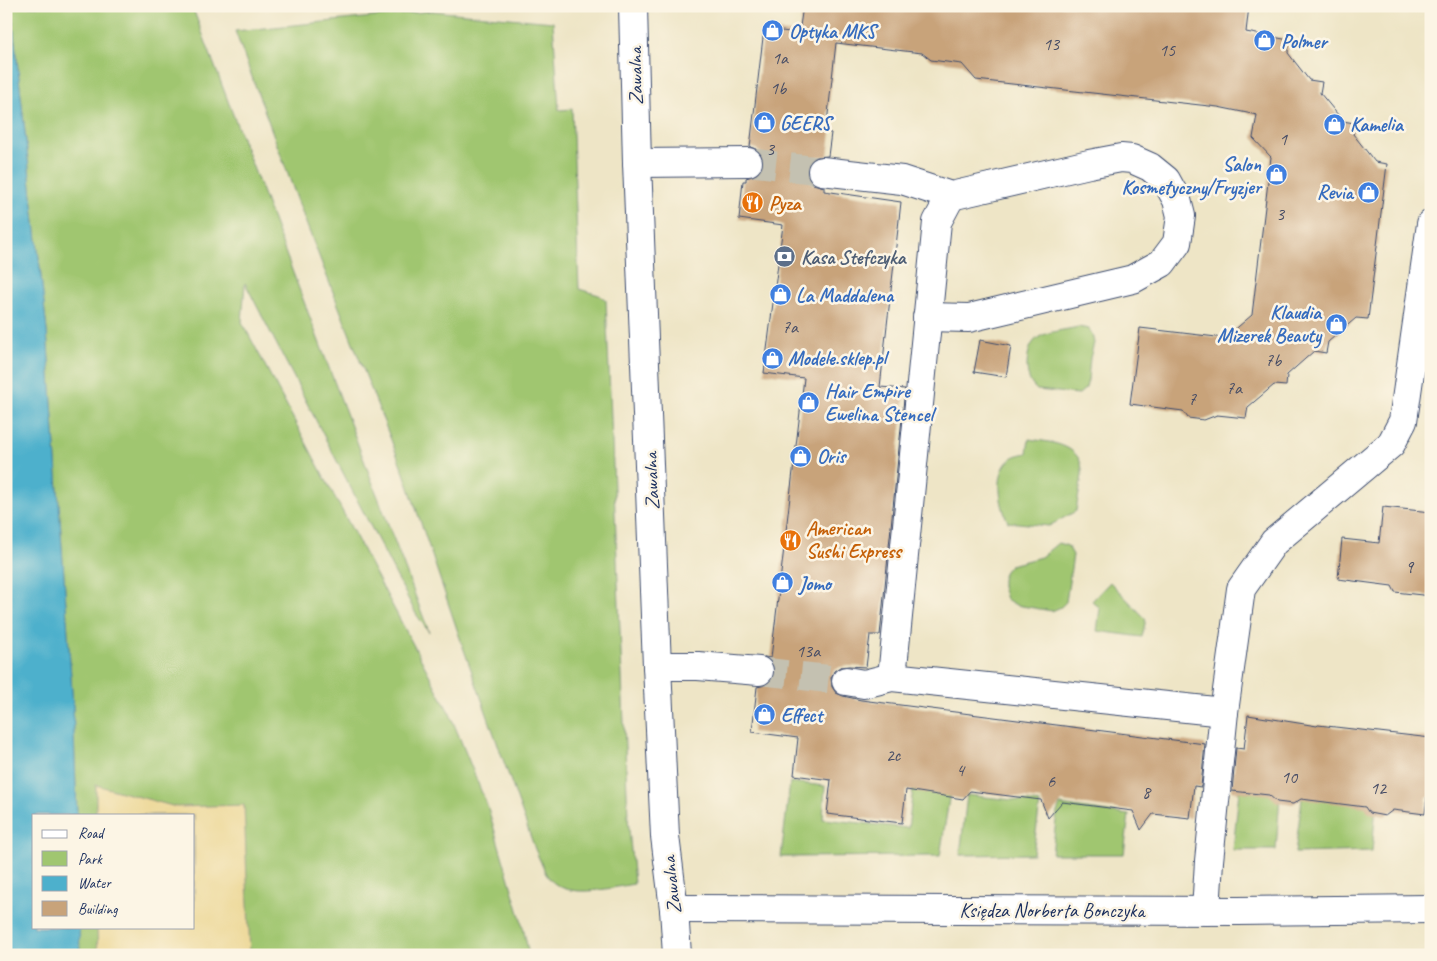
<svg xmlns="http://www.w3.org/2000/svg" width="1437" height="961" viewBox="0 0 1437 961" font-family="Caveat,sans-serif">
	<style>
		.green { fill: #a0c670; stroke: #5e7a67 }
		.sand { fill: #eeda9e; stroke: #84847e }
		.water { fill: #4db0cc; stroke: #347095 }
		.building { fill: #c8a37a }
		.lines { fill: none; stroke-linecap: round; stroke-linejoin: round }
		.minor-tunnel { stroke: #c4c1b1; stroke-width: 28; stroke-dasharray: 28 14; stroke-linecap: butt }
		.minor-casing { stroke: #3b4a6e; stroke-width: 30 }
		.minor { stroke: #fff; stroke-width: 28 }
		.labels { text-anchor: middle; stroke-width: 5; stroke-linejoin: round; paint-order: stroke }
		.number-label { font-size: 18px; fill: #464c65 }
		.shop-label { font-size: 20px; font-weight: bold; fill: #366cbe; stroke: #fcf5e5; text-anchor: start }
		.street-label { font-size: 20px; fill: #1b2f5e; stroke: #fcf5e5 }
		.food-label { font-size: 20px; font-weight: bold; fill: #c56008; stroke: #fcf5e5; text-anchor: start }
		.service-label { font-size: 20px; font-weight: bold; fill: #4e5e75; stroke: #fcf5e5; text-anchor: start }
	</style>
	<rect width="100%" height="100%" fill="#fcf5e5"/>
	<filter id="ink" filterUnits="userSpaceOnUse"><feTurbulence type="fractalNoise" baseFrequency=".02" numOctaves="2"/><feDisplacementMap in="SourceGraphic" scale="10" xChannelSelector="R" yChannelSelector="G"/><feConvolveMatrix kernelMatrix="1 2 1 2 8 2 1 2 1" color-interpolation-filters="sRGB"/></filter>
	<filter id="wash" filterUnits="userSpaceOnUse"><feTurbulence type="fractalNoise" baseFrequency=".0096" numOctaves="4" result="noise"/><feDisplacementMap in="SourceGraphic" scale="20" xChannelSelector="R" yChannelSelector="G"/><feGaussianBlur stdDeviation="1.12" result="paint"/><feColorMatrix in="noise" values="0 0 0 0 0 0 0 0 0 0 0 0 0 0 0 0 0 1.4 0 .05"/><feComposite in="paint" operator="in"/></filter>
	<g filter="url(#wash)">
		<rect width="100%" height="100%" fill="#eee5c6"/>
		<!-- green -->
		<g class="green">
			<polygon points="11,6 192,6 429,632 416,614 245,283 242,322 450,714 488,808 523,927 529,955 80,955 79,927 194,927 194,815 77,815 73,706 47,331"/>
			<path d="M432,11l121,11 6,88 13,-1 7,180 20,6 7,5 22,517 6,67c-27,4 -71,18 -88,-10 -4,-8 -7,-17 -11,-25l-72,-202 -59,-174 -98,-250 -71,-192z"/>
			<path d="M1078,327l11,2 3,5 2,9 -4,15 -2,22 -2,8 -7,6 -42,-4c-7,-6 -10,-14 -10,-24 1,-36 21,-32 51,-39z"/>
			<path d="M1029,439c19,3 50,4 53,30 1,7 -5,33 -6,42l-27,15 -41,-4c-8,-17 -15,-51 4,-64 4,-3 11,-4 15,-5z"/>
			<polygon points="1058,543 1068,546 1073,555 1066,602 1061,607 1052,611 1016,605 1006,599 1002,587 1002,579 1005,571 1010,565 1041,557"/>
			<polygon points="1110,582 1146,619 1142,637 1097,631 1100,608 1092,601"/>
			<polygon points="790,782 825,786 823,819 908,828 913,789 950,793 940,856 781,857"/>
			<polygon points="1239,791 1280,795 1276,850 1233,850"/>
			<polygon points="967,795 1040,803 1033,854 960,855"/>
			<polygon points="1302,798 1376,806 1372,851 1295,853"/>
			<polygon points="1060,805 1129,815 1124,854 1052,854 1057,812"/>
		</g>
		<!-- sand -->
		<polygon class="sand" points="96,785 176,807 244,805 250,955 98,955 97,927 194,927 194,815 96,815"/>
		<!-- water -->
		<polygon class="water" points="6,6 11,6 47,331 73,706 77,815 34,815 34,927 79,927 80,955 6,955"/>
		<g id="blocks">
			<!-- building -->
			<g class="building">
				<polygon points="803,6 1249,6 1246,32 1289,40 1288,53 1309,80 1322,82 1320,93 1343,121 1354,123 1353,134 1375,162 1387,164 1368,319 1356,318 1328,342 1326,353 1314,351 1287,375 1286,386 1274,385 1248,407 1246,418 1217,415 1204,420 1188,418 1183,411 1130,404 1140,328 1225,338 1252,315 1271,157 1253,138 1257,115 1218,107 976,80 962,64 931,60 922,53 836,43 826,132 831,133 828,156 816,157 810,161 807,169 808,177 813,184 824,187 824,191 901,202 880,387 905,389 880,635 870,635 866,667 849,666 840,667 834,671 831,678 832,687 836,693 843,696 861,700 1205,744 1201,787 1194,786 1190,818 1153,814 1141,830 1133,811 1062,802 1048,818 1041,800 970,791 963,799 906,790 902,823 827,814 831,780 794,775 798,738 752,732 757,687 766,685 772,679 774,673 773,664 768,658 764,657 771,658 804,378 764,373 783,225 739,219 743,181 746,181 746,178 756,175 761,170 764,162 761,154 756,149 750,147 764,29 799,33"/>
				<polygon points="980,340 1011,346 1006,377 974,372"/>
				<polygon points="1383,507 1431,512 1431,596 1395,592 1392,586 1338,579 1342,539 1379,543"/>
				<polygon points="1248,715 1317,726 1318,725 1431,738 1431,797 1427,797 1425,814 1393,810 1385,816 1369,813 1365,807 1301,799 1293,804 1277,802 1269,795 1232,791 1236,748 1244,749"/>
			</g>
		</g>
	</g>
	<g filter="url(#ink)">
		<use href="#blocks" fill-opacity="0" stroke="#3b4a6e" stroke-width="1"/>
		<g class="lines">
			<!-- minor-tunnel -->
			<g class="minor-tunnel">
				<polyline points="748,162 822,171"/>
				<polyline points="759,671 846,681"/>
			</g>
			<defs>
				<g id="minor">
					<polyline points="633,6 637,163 657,666 665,836 674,909 677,955"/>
					<polyline points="637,163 748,162"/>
					<polyline points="822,171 902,180 951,196 1089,164 1121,158 1132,159 1150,167 1166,180 1177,200 1181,216 1177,243 1162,263 1133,279 969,318 927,317"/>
					<polyline points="657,666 698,666 759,671"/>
					<polyline points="892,677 937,222 951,196"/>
					<polyline points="846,681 864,684 892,677 1224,712"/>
					<polyline points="674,909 1238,911 1431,909"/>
					<polyline points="1206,911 1209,861 1224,712 1241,589 1274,542 1391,444 1403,421 1431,224"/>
				</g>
			</defs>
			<!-- minor casing -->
			<use href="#minor" class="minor-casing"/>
			<!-- minor -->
			<use href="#minor" class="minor"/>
		</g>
	</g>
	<!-- icons -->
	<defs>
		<symbol id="shop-disc" viewBox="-11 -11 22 22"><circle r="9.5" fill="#3f7fe0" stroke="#fcf5e5"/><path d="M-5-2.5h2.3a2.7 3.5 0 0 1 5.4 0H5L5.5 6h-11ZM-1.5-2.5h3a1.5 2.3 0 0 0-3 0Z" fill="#fff"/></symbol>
		<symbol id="restaurant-disc" viewBox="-11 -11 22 22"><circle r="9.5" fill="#e8710a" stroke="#fcf5e5"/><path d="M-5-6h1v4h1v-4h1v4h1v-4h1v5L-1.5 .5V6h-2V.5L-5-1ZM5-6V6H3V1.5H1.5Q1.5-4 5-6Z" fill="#fff"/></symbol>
		<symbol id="bank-disc" viewBox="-11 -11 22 22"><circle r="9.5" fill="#5c6f8a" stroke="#fcf5e5"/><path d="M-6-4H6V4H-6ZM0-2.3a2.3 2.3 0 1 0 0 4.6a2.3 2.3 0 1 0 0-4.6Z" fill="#fff"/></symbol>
	</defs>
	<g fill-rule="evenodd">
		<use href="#shop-disc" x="760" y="18" width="25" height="25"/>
		<use href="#shop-disc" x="1252" y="28" width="25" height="25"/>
		<use href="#shop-disc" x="752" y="110" width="25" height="25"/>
		<use href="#shop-disc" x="1322" y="112" width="25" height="25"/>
		<use href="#shop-disc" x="1264" y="162" width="25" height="25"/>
		<use href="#shop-disc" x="1356" y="180" width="25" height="25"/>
		<use href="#restaurant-disc" x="740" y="190" width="25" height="25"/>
		<use href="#bank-disc" x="772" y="244" width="25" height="25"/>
		<use href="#shop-disc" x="768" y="282" width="25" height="25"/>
		<use href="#shop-disc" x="1324" y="312" width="25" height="25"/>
		<use href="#shop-disc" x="760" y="346" width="25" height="25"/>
		<use href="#shop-disc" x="796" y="390" width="25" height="25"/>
		<use href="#shop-disc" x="788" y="444" width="25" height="25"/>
		<use href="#restaurant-disc" x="778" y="528" width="25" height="25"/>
		<use href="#shop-disc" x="770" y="570" width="25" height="25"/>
		<use href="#shop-disc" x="752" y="702" width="25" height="25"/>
	</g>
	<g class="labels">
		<!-- number labels -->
		<g class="number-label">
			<text x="1051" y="50">13</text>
			<text x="1167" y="56">15</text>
			<text x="780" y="64">1a</text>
			<text x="778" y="94">1b</text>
			<text x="1283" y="145">1</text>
			<text x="770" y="155">3</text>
			<text x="1280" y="220">3</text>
			<text x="790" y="333">7a</text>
			<text x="1273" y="366">7b</text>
			<text x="1234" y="394">7a</text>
			<text x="1192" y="405">7</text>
			<text x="1409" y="573">9</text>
			<text x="808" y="657">13a</text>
			<text x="893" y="761">2c</text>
			<text x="960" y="776">4</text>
			<text x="1289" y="783">10</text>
			<text x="1051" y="787">6</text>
			<text x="1378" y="794">12</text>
			<text x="1146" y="798">8</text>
		</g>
		<!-- shop labels -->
		<g class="shop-label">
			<text x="789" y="38">Optyka MKS</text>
			<text x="1281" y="48">Polmer</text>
			<text x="780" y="130">GEERS</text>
			<text x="1350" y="131">Kamelia</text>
			<text x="1261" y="171" text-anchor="end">Salon<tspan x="1261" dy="23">Kosmetyczny/Fryzjer</tspan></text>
			<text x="1353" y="199" text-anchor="end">Revia</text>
			<text x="796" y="302">La Maddalena</text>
			<text x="1321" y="319" text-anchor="end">Klaudia<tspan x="1321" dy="23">Mizerek Beauty</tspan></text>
			<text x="788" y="365">Modele.sklep.pl</text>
			<text x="825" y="398">Hair Empire<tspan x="825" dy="23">Ewelina Stencel</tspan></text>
			<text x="817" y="463">Oris</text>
			<text x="799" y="590">Jomo</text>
			<text x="781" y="722">Effect</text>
		</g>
		<!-- street labels -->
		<g class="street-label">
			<text transform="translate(635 76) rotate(-91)" y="7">Zawalna</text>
			<text transform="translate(651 481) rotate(-92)" y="7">Zawalna</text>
			<text transform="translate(671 885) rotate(-96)" y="7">Zawalna</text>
			<text x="1052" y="917">Księdza Norberta Bonczyka</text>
		</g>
		<!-- food labels -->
		<g class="food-label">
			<text x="769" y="210">Pyza</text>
			<text x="806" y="535">American<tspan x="806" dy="23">Sushi Express</tspan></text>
		</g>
		<!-- service labels -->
		<g class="service-label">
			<text x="801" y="264">Kasa Stefczyka</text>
		</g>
	</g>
	<!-- margin -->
	<rect width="1437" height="961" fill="none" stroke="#fcf5e5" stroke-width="25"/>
	<!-- legend -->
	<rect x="32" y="814" width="162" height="115" fill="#fcf5e5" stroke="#a2a6af"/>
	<rect x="42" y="830" width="25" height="8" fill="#ffffff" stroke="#a2a6af"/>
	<text x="78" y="838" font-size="15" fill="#1b2f5e">Road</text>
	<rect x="42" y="851" width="25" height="15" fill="#a0c670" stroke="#a2a6af"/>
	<text x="78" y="864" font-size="15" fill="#1b2f5e">Park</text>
	<rect x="42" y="876" width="25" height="15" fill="#4db0cc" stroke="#a2a6af"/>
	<text x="78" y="888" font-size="15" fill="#1b2f5e">Water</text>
	<rect x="42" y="901" width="25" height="15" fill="#c8a37a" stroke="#a2a6af"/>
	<text x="78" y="914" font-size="15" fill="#1b2f5e">Building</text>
</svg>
